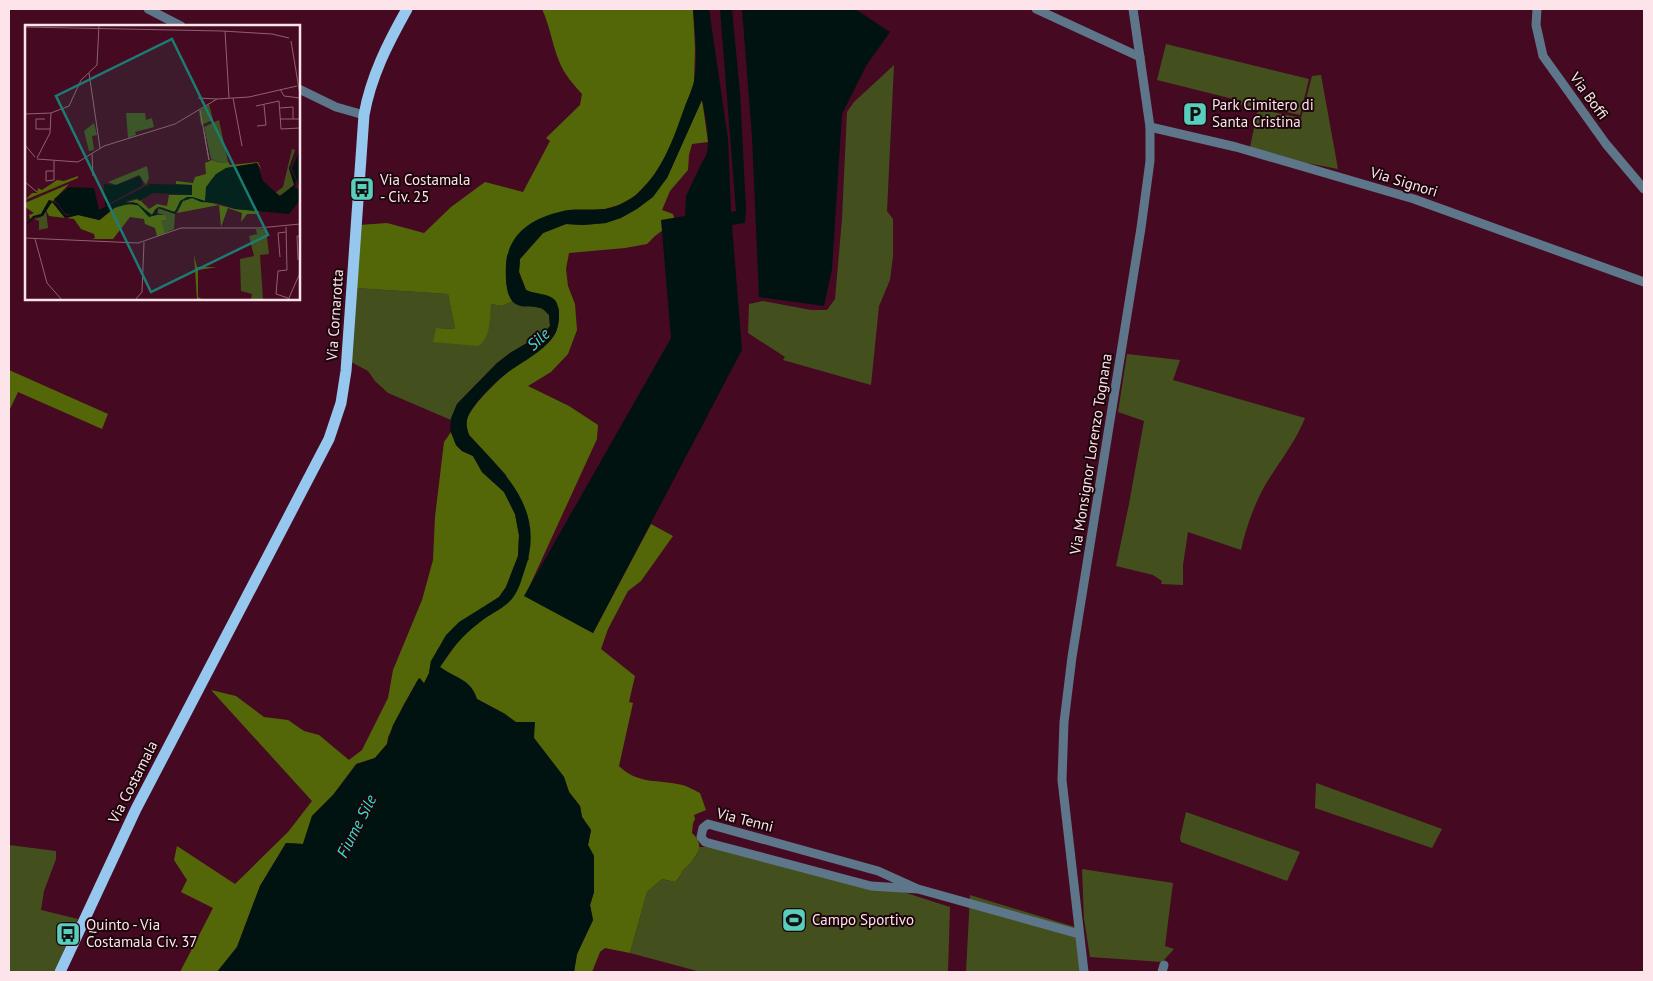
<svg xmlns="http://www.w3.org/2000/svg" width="1653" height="981" viewBox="0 0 1653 981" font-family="'PT Sans',sans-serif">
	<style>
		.green { fill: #43501d }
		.forest { fill: #536708 }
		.water { fill: #011310 }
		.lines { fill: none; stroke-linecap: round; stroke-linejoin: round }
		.minor { stroke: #5e7689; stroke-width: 9 }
		.major { stroke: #96c8ef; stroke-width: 11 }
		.labels { text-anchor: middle; stroke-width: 4; stroke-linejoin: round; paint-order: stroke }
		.street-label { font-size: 15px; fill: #fce4ea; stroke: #1d050c }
		.poi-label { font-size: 15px; fill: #fce4ea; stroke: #1d050c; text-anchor: start }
		.water-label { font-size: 16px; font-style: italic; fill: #35e1cc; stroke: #1d050c }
		.inset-road { fill: none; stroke: #8e6171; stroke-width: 1 }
		.view { fill: #1b7c74; fill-opacity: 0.15; stroke: #1b7c74; stroke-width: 2.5 }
		.inset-edge { fill: none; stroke: #fce4ea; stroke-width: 2.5 }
	</style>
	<rect width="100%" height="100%" fill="#450a21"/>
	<!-- green -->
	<g class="green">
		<polygon points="1166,44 1309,79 1300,115 1255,105 1254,107 1248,106 1247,108 1240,104 1241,101 1157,80"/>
		<polygon points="894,65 887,211 893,219 893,256 890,280 879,306 871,385 783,360 785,357 748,333 749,304 763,301 811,310 827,310 835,299 842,219 847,112 854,102"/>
		<polygon points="1321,75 1338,169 1249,152 1258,109 1301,118 1312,76"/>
		<polygon points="356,288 448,294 455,329 436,328 434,342 489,326 491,304 502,306 513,301 515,303 542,308 549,315 550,326 544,333 510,353 497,363 457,404 451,420 388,393 375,381 368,371 351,362"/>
		<path d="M1127,354l53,6 -7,20 132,38c-9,23 -25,43 -38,64 -12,20 -21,45 -26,68l-53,-18 -5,33v20l-22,-1 1,-3 -9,-6 -37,-9 13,-62 15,-83 -26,-9z"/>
		<polygon points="1316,783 1319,784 1442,829 1432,848 1315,808"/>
		<polygon points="1186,812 1300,852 1287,881 1181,842 1180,838"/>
		<polygon points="9,845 56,851 56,859 44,891 41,910 78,919 54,972 9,972"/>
		<path d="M699,847h11l184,42 56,18 -2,65h-247l-71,-19 17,-61 15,-13 13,3c6,-5 6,-9 10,-14 6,-9 12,-8 14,-21z"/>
		<polygon points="1082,869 1173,883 1165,946 1174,949 1162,962 1090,957 1084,919"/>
		<polygon points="970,895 1075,927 1082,972 966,972"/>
	</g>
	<!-- forest -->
	<g class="forest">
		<path d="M542,9h151l2,40 -1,33 -18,51 -11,24 -12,20 -18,19 -16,9 -14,4 -41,2 -57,44c-2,15 -3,33 6,46l-11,5 -11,-2c-1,14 0,34 -13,42l-45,-4 3,-14 19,1 -7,-35 -92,-6 3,-63 28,-2 37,10 27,-26 34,-25 38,10 27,-51 -4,-3 34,-33 2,-11c-9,-10 -18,-20 -23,-33 -7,-17 -9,-35 -17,-52z"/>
		<path d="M702,99l6,43 -16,2 -3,11 -1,15 -18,21 -8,19 11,4 2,7 -20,15 -8,8 -22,4 -56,5 -3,16 2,17 7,18 2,26 -9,24 -17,18 -23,14 41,20 29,19 -1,14 -72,157 68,37 58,-109 22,12 -32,45 -13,10 -20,38 -7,20 34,27 -6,26 4,1 -14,63c19,19 40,13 63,19 6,1 13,6 18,8l6,17 -12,5 1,4 -2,4 -1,10c14,12 5,23 -5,33 -6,5 -5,10 -12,16l-13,-3 -15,13 -17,61 -25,-5 -5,4 -8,20h-18l3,-18 16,-34 -3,-15 4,-13v-36l-6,-11 3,-15 -9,-13 -2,-11 -11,-14 -5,-15 -30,-39 -29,-24 -28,-15c-6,-20 -21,-20 -37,-32l22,-31 19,-15 48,-62 -23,-84 -37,-40c-2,-6 -3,-10 -2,-16 4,-13 30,-38 41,-47 14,-10 39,-24 48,-40 3,-7 3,-15 3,-23l-16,-14 -9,-1 -8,-4 -7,-18 1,-13 23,-26 23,-9 17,1 23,-2 61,-45z"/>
		<polygon points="9,370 108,414 102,429 18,392 9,411"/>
		<polygon points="451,432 456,445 462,451 473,456 482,472 504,492 515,514 519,535 518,556 506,587 499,597 480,610 431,661 429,674 424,684 420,678 417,681 403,706 388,737 387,744 375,758 356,764 333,795 312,816 303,844 286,843 260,886 237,947 217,972 180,972 213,908 181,892 187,880 174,860 177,846 235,884 288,832 312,801 211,690 236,696 264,717 288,720 304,731 319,735 349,760 362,750 388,698 393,670 422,600 433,560 435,517 444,442"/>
	</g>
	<!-- water -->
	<g class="water">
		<path d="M693,9h16l19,130 3,73 5,-1 -16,-202h12l8,84 6,116 -1,14 -13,2 10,125 -149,283 -69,-37 147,-258 -10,-118 24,-4 1,-20 16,-34c12,-12 3,-47 0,-62l-35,78 -14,19 -16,12 -16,9 -15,5 -23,2 -17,-1 -23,9 -23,26 -1,13 7,18c8,4 22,3 29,10 3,4 4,10 4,15 0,6 -1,13 -4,19 -10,17 -32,27 -48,39 -11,8 -37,33 -40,47 -1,5 0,9 2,15 36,39 77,74 56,134 -4,12 -7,25 -17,34 -8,7 -19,12 -28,19 -17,13 -29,27 -40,45 16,12 30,11 37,32l28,15 11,8h19l-1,16 30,39 5,15 11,14 2,11 9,13 -3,15 6,11v36l-4,13 3,15 -16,34 -3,18h-357l20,-25 23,-61 26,-43 17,1 9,-28 21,-21 24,-31 18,-6 12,-14 6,-19 26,-47 5,5 5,-10 2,-12 15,-26 13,-13 40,-25 7,-10 12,-31 1,-21 -4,-21 -11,-22 -22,-20 -9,-16 -11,-5 -6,-6 -6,-15 1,-12 6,-14 40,-41 13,-10 34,-20 6,-7 -1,-11c-3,-3 -5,-6 -9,-7 -8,-3 -18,1 -26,-5 -8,-7 -8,-22 -8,-32 -1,-36 25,-53 57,-60 14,-3 28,0 42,-2 14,-2 30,-11 39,-22 21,-22 31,-53 41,-81 3,-8 8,-17 9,-25 4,-23 1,-49 -1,-72z"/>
		<polygon points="742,9 855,9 890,32 866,66 842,114 832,269 824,306 759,297 752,137"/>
	</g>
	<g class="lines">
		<!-- minor -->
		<g class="minor">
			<polyline points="148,9 181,26"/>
			<polyline points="1036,9 1140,57"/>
			<polyline points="1537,9 1536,25 1543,56 1606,144 1644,189"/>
			<polyline points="299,89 336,107 364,115"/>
			<polyline points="1150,127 1236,147 1414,199 1644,282"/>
			<polyline points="918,889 871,886 705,842 701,837 703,828 708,824 878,871 918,889 1079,934"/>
			<polyline points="1084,972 1062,780 1064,722 1072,657 1141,228 1150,161 1150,127 1133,9"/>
			<polyline points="1162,972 1164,965"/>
		</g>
		<!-- major -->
		<path class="major" d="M60,972l76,-163 193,-370 12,-36 5,-32 18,-256c7,-39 24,-72 43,-106"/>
	</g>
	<!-- icons -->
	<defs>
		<symbol id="parking-square" viewBox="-11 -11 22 22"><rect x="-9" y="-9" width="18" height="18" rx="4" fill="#5acebd" stroke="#1d050c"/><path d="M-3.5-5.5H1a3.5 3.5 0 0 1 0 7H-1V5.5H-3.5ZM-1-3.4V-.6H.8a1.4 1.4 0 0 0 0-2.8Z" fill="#111"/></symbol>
		<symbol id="bus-square" viewBox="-11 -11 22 22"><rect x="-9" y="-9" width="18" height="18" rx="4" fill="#5acebd" stroke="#1d050c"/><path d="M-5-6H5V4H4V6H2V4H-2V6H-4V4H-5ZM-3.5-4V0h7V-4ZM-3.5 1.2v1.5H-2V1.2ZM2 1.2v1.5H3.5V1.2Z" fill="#111"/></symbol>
		<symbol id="stadium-square" viewBox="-11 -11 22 22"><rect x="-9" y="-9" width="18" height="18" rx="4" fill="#5acebd" stroke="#1d050c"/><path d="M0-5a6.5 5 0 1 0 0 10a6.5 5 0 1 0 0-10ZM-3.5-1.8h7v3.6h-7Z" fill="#111"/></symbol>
	</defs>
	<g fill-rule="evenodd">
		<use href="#parking-square" x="1181" y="100" width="28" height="28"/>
		<use href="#bus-square" x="348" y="175" width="28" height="28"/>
		<use href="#stadium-square" x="780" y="906" width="28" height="28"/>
		<use href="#bus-square" x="54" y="920" width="28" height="28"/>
	</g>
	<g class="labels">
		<!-- street labels -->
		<g class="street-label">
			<text transform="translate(1589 96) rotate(54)" y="5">Via Boffi</text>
			<text transform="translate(1404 182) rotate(17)" y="5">Via Signori</text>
			<text transform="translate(335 315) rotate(-86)" y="5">Via Cornarotta</text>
			<text transform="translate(1091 454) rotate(-81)" y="5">Via Monsignor Lorenzo Tognana</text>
			<text transform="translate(133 782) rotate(-63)" y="5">Via Costamala</text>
			<text transform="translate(745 820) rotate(14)" y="5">Via Tenni</text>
		</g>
		<!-- poi labels -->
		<g class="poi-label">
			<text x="1212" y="110">Park Cimitero di<tspan x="1212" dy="17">Santa Cristina</tspan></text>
			<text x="380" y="185">Via Costamala<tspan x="380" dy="17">- Civ. 25</tspan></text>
			<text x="812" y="925">Campo Sportivo</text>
			<text x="86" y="930">Quinto - Via<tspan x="86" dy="17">Costamala Civ. 37</tspan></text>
		</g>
		<!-- water labels -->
		<g class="water-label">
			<text transform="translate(538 339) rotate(-43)" y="6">Sile</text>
			<text transform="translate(356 826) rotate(-63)" y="6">Fiume Sile</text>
		</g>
	</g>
	<!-- overview -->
	<g transform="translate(25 25)">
		<rect width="275" height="275" fill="#450a21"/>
		<path d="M184,79l4,16 -12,5 -2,-14zM101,88h19l1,7 6,-2 2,9 -19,5 1,3 -8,3zM194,95l9,42 -8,1 -9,-4 -7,-32zM69,98l3,12 -5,1 2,14 -5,1 -5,-20zM267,124l3,1 -6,18 6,14 -2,5 -14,9 -4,-3 8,-6zM122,141l2,12 -3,7 -7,-10 -23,10 -8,-3zM134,183l16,6 -1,15 -9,4 -5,-12 7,-1 -2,-5 -8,-2zM21,185l2,18 -9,2v-9l-5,-2 7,-2zM231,204h10l3,25 -9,1 3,45h-12l1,-6 -11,-3 -1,-32 14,-3 -5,-20 8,-2z" fill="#43501d"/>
		<path d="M187,135l8,3 8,-1 2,3 28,-3 4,8 -5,-7 -31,5 -15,12 -6,21 -18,-4 -13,15 -13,-5 -6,2 -3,6 -18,-13 -11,1 16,-4 10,10 8,-5 10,2 2,-11h22l1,-10 -16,-1v-3l17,2 2,-6 11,-3 -1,-11zM53,151v2l-53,22 7,-7h5l1,-5 4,2 15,-10 7,1zM44,159l-16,17 -4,-1 -8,14 -11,5 -1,-4 5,-2 -9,-6v-4zM167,173l43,11 24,2 -1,3h-11l-6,8 1,-9 -14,-5 -7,19 -2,-22 -42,8 6,-12zM27,177l4,4 9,12 -16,-2 -3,-6zM107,179l8,2 7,9h18l2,5 -6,1 4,12 -8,3 -2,-8 -10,-4 -1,-5 -14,-2 -17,22h-21l3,-1 -1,-4 -13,-5 -7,-10 -7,-1 11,-3 22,5 17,-14zM169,230l3,12h20l-19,3v27l5,3h-6z" fill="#536708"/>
		<path d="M275,118l-10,25 6,12 -1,8 5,1v11l-11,14 -54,-5 -18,-6 -16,-1 -9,-4 -9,3 -8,13 -17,-6 -1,7 -8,2 -11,-12 -10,-1 -14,4 -15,12 -21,-5 -13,3 -13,-16 -9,14 -8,1 -10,9 8,-10 8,-2 8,-14 8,4 9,12 6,-2h-6l-12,-15 15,-12 25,1 5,22 51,-26 42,1v10l-39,-2 -14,8 -2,-3 -13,4 13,1 15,12 6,-8 17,5 5,-11 7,-4h6l12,4 1,-14 10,-13 10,-6 31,-5 6,18 17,15 14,-11 -5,-17zM275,125v38l-8,-20zM115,151l3,9 -38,21 -1,-22 12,1z" fill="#011310"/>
		<path class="inset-road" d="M0,2l197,4 50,3 17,4M200,6l4,67M266,16l9,54M64,48l11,75M255,64l4,7 16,2M173,73l19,1M208,73l9,48M231,81l23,-5 2,28 19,-1M255,83l13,-1v12M175,85l9,50 -5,-28M0,89l26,-1M20,94h-9v10h14M255,94h20M232,101l9,-1 -2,-20M0,120l10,12M67,129l1,22M12,133l13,-25 1,-20 18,-7 12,-26 16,-15 2,-40M12,134l41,3 26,-16 71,-22 42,-25 32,-2 48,-11M29,146h-8v10l8,-1v-19M0,157l12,10M261,202l1,43 -9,1 -2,23 12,4M0,213l113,5 43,-15h78l41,-4M10,214l12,44 15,17M255,232l-2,-24 8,-1M273,235l-1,-24h3M110,275l7,-8 2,-50M263,275l12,-27"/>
		<path class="view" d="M147,14l96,196 -117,57 -95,-196z"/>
		<rect width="275" height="275" class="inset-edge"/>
	</g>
	<!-- border -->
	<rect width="1653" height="981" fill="none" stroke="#fce4ea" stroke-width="20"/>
</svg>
